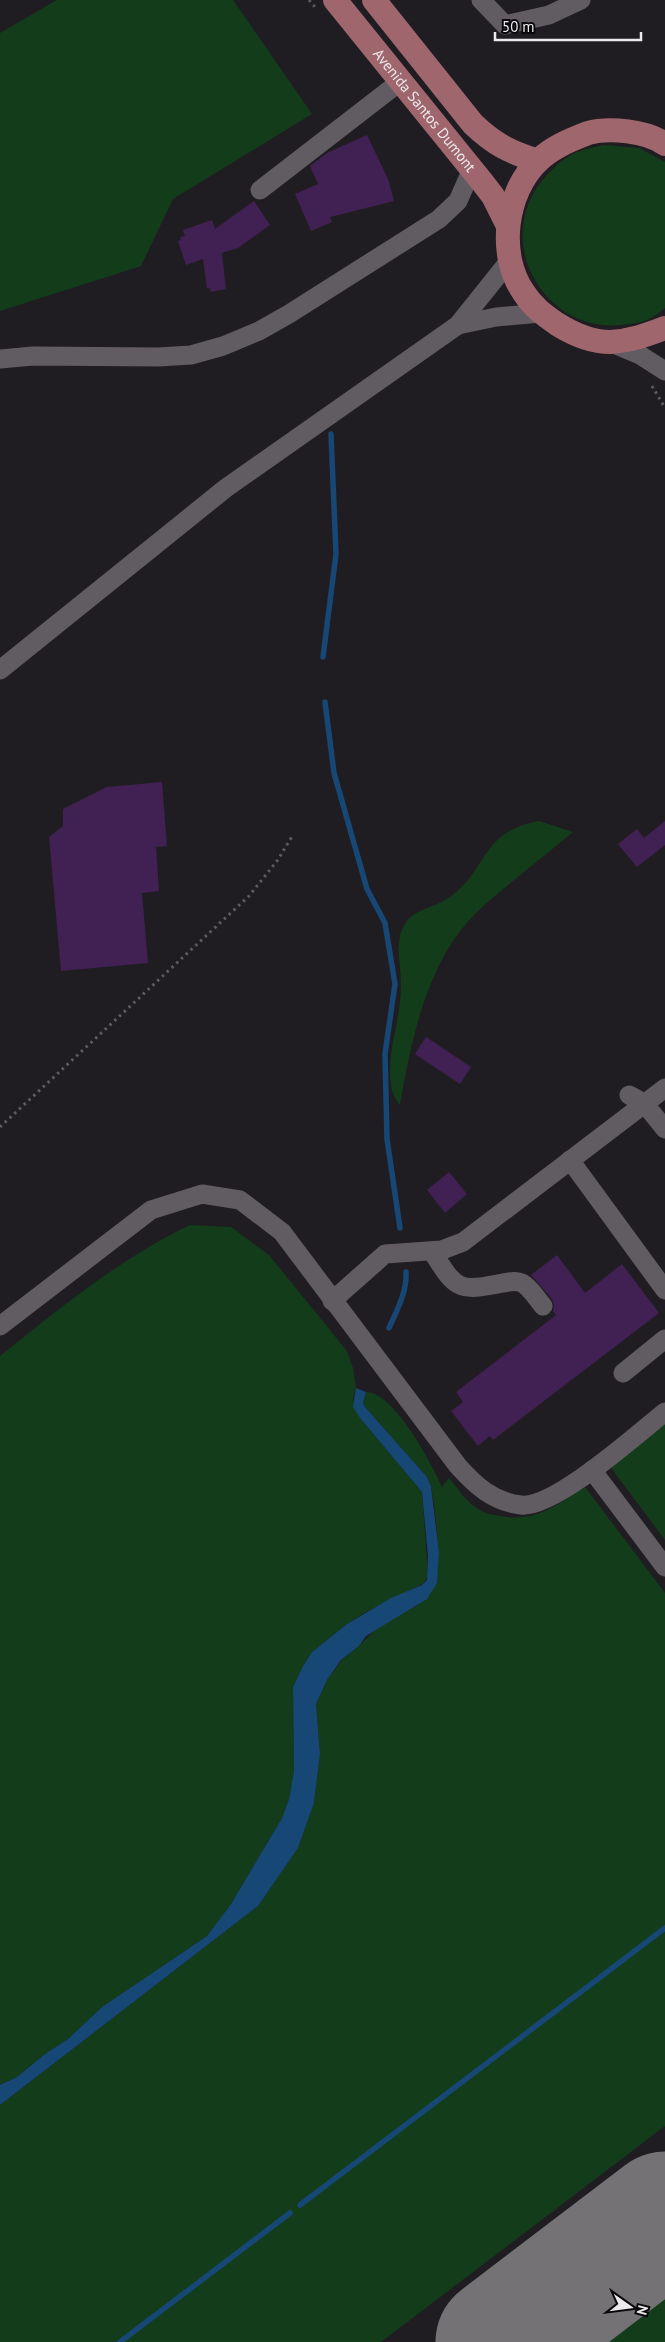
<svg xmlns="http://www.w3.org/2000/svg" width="665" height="2342" viewBox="0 0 665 2342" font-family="'PT Sans',sans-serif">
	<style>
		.green { fill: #133c1b }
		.water { fill: #174775 }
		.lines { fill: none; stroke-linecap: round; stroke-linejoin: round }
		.stream { stroke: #174775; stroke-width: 5.5 }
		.runway { stroke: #757276; stroke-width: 131 }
		.building { fill: #412053 }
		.path { stroke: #5e5b5f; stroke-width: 3; stroke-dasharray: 2.5 4; stroke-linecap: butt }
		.minor { stroke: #605c62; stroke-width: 19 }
		.major { stroke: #9f676d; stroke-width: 24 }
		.labels { text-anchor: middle; stroke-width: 4; stroke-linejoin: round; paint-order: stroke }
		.street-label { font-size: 15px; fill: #eceaed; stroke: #09080a }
	</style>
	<rect width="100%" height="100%" fill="#201d22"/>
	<!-- green -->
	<g class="green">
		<polygon points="57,0 233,0 312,114 173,199 141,266 0,311 0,33"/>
		<path d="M604,145l35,3 26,14v146c-5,4 -10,8 -16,11 -6,4 -15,4 -22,5 -76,14 -133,-74 -89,-138 10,-13 22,-26 37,-33 9,-4 20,-6 29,-8z"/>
		<path d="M539,821l34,11c-32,27 -66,52 -97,81 -49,48 -65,128 -76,192 -5,-6 -8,-12 -9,-20 -5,-34 11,-68 10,-102 0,-21 -8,-44 6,-62 9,-12 28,-14 40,-22 41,-26 31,-67 92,-78z"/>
		<path d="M190,1225l41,2 38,28 78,96 6,17 3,20 -3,11 7,19 62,74 6,83 -4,8 -60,30 -17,11 -35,28 -9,14 -10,21 1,84 -5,28 -7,19 -51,86 -24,32 -105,71 -34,32 -23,15 -28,23 -17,8v-729c60,-48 121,-98 190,-131z"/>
		<path d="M366,1392c28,0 66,72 76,95l7,-9c9,10 17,24 29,31 6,4 14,6 22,7 36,7 56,-11 85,-29l80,106v533l-284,216h-381v-237l258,-199 40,-58 16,-45 6,-49 -4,-50 11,-24 15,-20 17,-14 17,-17 42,-24 21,-53 -5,-48 -3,-17 -4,-10 -62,-70 -2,-4z"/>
		<polygon points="665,1421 665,1540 609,1465"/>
		<polygon points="665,2295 665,2342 603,2342"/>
	</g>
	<!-- water -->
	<polygon class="water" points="356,1388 366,1392 363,1403 365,1407 427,1477 431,1487 439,1552 437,1583 427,1599 366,1636 359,1646 341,1660 327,1680 316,1704 320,1754 314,1803 298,1848 258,1906 0,2105 0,2085 17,2077 45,2054 68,2039 102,2007 207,1936 231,1904 282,1818 289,1799 294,1771 293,1687 303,1666 312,1652 347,1624 391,1598 422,1585 427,1580 428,1556 422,1492 360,1418 353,1407"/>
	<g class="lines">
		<!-- stream -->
		<g class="stream">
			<polyline points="323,657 336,554 331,434"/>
			<polyline points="325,702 334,773 367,889 385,923 395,984 385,1054 387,1139 400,1228"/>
			<path d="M389,1328c8,-18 18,-36 17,-56"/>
			<polyline points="300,2205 665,1928"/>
			<polyline points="120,2342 290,2213"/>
		</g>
		<!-- runway -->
		<polyline class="runway" points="501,2342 665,2217"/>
	</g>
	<!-- building -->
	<g class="building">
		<polygon points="367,135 388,179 394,201 330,217 332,222 311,231 295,194 318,184 310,166 327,153"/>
		<polygon points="254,201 270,225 238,248 222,253 226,289 211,292 210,288 207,288 203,259 186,265 178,241 181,240 180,237 185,236 183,230 212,220 215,229"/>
		<polygon points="162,782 167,846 156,847 159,891 142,893 148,963 61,971 49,837 63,826 63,809 107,787"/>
		<polygon points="665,821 665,845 637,867 618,844 637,829 644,838"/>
		<polygon points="426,1037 471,1067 460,1084 415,1054"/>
		<polygon points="449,1172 467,1194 445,1213 427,1190"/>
		<polygon points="557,1255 585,1293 622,1264 659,1313 493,1440 490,1436 478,1446 451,1411 463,1402 456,1392 556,1315 553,1311 554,1305 552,1299 531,1275"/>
	</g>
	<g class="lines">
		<!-- path -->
		<g class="path">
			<polyline points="309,0 315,7"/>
			<polyline points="652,386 665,408"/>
			<polyline points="0,1127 249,896 277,861 293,835"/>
		</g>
		<!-- minor -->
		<g class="minor">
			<polyline points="481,0 505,25 549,15 581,0"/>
			<polyline points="260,190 401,81"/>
			<polyline points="458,325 496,317 541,313"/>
			<polyline points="609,342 640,355 665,371"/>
			<polyline points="0,359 33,356 159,357 191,355 223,346 259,331 289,314 439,219 458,201 472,169"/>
			<polyline points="0,670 226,488 458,325 510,260"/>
			<polyline points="629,1095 644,1103 665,1129"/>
			<polyline points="570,1160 665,1290"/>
			<path d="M432,1251c24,39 26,41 71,32 7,-1 13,-3 19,0 8,4 15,16 21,23"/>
			<polyline points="332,1301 385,1254 442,1250 463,1242 665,1088"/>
			<path d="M0,1326l151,-116 51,-16 38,6 42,32 176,234c17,19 35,36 63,39 33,4 116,-71 144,-93"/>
			<polyline points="623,1373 665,1339"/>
			<polyline points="592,1470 665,1567"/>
		</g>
		<!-- major -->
		<g class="major">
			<path id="s1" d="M335,0l148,183 10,13 15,30"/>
			<path d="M374,0l99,124c22,21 37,28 65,37"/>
			<path d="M665,144c-18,-13 -56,-17 -77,-11 -18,7 -35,14 -49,27 -34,32 -42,95 -15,133 9,14 20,22 33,31 16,10 34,18 53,18 20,-1 37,-7 55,-14"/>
		</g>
	</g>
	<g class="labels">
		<!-- street labels -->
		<g class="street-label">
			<text dy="5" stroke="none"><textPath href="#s1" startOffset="142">Avenida Santos Dumont</textPath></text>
		</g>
	</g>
	<!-- north arrow -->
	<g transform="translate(630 2307) rotate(104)" stroke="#09080a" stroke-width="4" paint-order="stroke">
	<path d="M0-4L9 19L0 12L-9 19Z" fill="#eceaed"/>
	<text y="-8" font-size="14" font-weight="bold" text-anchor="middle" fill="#eceaed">N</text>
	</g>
	<!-- scale -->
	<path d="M495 32v8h146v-8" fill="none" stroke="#eceaed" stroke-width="2.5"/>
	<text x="502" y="32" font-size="15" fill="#eceaed" stroke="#09080a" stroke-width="4" paint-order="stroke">50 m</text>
</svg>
